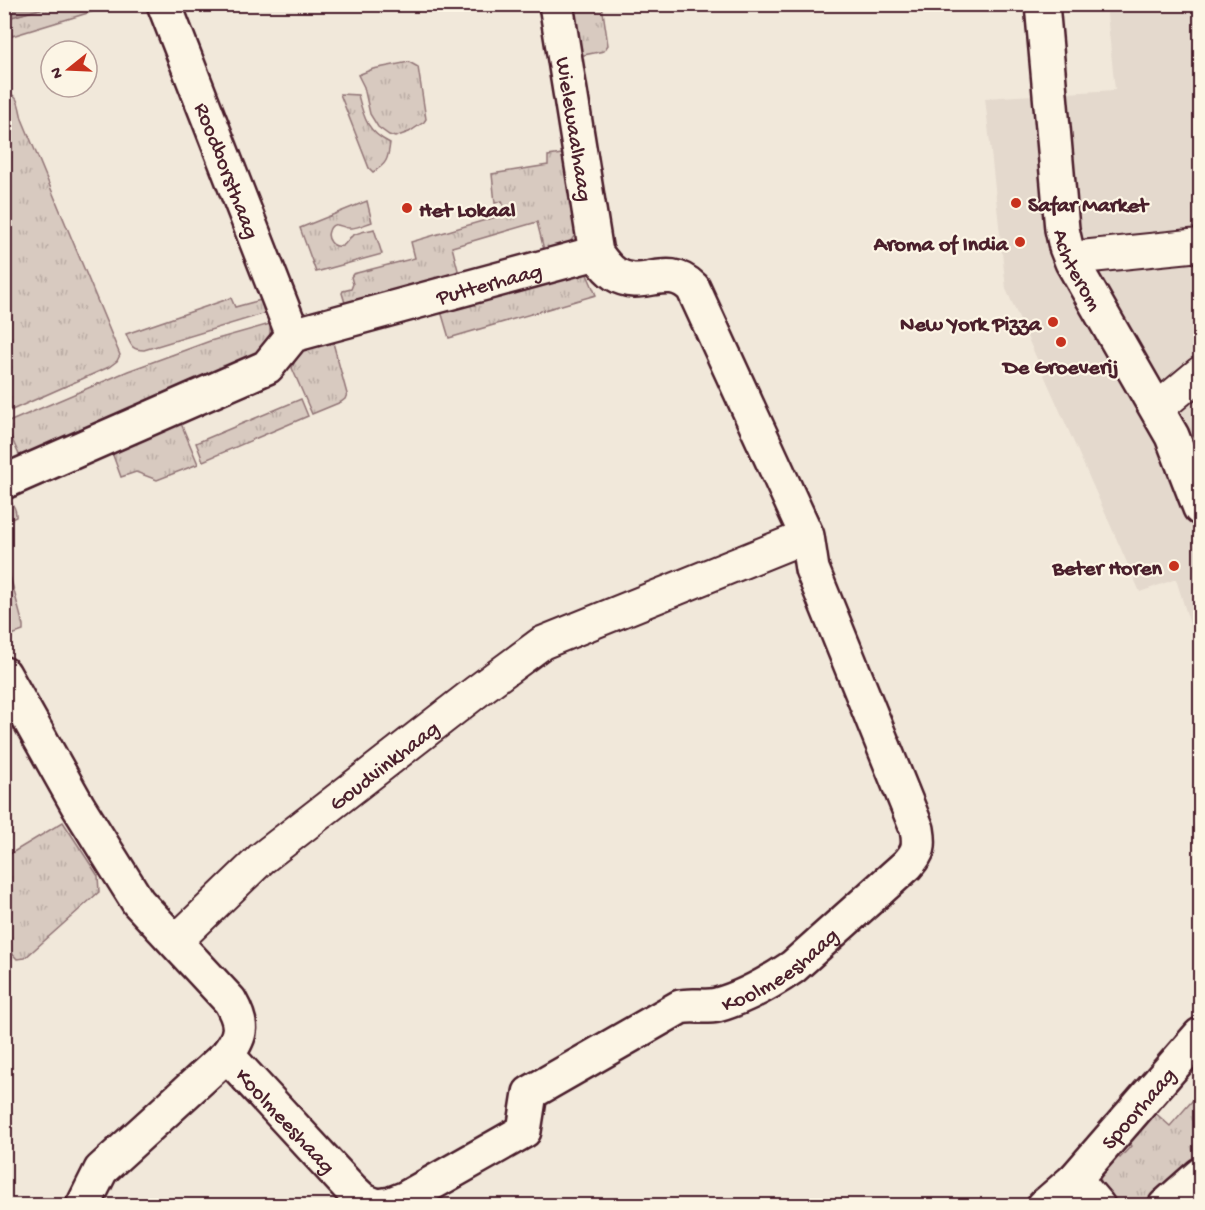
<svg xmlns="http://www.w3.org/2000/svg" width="1205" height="1210" viewBox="0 0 1205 1210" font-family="'Gochi Hand',sans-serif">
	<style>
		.built { fill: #e4d9cd }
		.grass { fill: url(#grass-tufts); stroke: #917476; stroke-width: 1.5 }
		.water { fill: url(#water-ripples); stroke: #8b6d6f; stroke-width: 1.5 }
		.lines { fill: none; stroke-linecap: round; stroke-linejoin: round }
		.pedestrian-casing { stroke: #4a1f2b; stroke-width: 36 }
		.minor-casing { stroke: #4a1f2b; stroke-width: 38 }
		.tertiary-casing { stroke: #4a1f2b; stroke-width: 38 }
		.pedestrian { stroke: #fcf5e5; stroke-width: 32 }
		.minor { stroke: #fcf5e5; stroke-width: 33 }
		.tertiary { stroke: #fcf5e5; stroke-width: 33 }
		.poi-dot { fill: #c8321e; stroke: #fcf5e5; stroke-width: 2 }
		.labels { text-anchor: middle; stroke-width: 4.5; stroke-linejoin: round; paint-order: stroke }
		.street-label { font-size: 22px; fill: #4a1f2b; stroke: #fcf5e5 }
		.poi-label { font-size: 22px; font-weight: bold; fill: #4a1f2b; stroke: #fcf5e5; text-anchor: end }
	</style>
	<defs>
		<pattern id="grass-tufts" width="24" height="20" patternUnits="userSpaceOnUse" patternTransform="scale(1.5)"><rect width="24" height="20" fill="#d8cac0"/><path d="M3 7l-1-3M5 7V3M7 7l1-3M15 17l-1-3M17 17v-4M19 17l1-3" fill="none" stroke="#bbada5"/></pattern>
		<pattern id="water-ripples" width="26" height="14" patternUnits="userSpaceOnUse" patternTransform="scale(1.5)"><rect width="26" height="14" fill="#b6a19c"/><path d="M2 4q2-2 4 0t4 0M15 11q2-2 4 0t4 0" fill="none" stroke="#96837f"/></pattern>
	</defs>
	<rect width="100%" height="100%" fill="#f1e8da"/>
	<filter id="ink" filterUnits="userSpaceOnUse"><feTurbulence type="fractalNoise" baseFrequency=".0167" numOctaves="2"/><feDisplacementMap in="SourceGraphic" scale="12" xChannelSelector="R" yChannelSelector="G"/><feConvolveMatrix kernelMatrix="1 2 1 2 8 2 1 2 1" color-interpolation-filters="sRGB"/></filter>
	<g filter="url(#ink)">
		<!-- built -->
		<polygon class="built" points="1106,5 1200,5 1200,657 1176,579 1140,592 1006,289 985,98 1115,90"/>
		<!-- grass -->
		<g class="grass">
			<polygon points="54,5 54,4 114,5 12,36 7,18"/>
			<polygon points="565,5 602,5 608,45 604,51 573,57"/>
			<polygon points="409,62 418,67 426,119 424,122 409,132 395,137 389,135 378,127 370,114 364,87 358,75 373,69"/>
			<path d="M5,93c14,0 14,14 17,26l98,236 -3,6 -8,6 -104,46z"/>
			<path d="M340,94l18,1c6,23 9,37 32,48 -2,16 -3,21 -17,29l-4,-4z"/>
			<path d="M569,153l8,78c-8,16 -15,17 -30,23l-3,-4 -7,-28 -85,25 6,23 -4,6 -108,30 -4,-13 1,-2 8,-2 2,-5 -2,-7 2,-3 62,-16 -4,-16 95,-28 -4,-13 -7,2 -3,-29 56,-9v-9z"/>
			<path d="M367,201l5,21c-7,2 -16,7 -23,6 -7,0 -16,-9 -20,3 -3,8 4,17 13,15 5,-2 5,-7 10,-10 6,-4 15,-5 22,-7l8,25 -66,18 -16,-44z"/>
			<polygon points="586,272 596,295 449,338 441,311"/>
			<path d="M231,298l4,9 26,-7 5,13 -122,37c-13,0 -13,-5 -18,-16z"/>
			<polygon points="270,324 270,338 258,355 21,459 11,437 5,439 4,424 128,371 210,341"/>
			<polygon points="332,339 347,394 345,399 341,402 312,414 292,368 300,349"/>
			<polygon points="301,399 308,416 203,461 196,443"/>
			<polygon points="180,421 198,464 157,480 136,472 121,477 111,450"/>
			<path d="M7,496c4,6 10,13 9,21l-11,5v-25z"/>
			<polygon points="4,553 23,625 23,631 9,636 5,617"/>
			<polygon points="63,822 98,876 99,892 25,958 17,959 5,946 5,857"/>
			<path d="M1200,1092v62l-58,50 -26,1c-21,-19 -19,-32 -5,-55l9,8 11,-12 -9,-9 30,-27 18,16z"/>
		</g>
		<!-- water -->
		<polygon class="water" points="5,4 54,4 54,5 5,19"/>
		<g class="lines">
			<defs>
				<g id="pedestrian">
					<polyline points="1071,258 1200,245"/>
					<polyline points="1157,409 1200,373"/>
					<path id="s1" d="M175,942l86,-83 215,-167 66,-49 265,-107"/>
				</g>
				<g id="minor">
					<path id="s2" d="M164,4l129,331"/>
					<path id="s3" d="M1042,4l20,225 4,18 6,15 100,174 28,72"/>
					<path id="s4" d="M4,482l263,-115 26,-32 303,-82"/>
					<path d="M4,674l74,132 60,96 92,99c13,23 13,33 -3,54l-126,115 -18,36"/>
					<path id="s5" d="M227,1055l124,134 13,12 13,5"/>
					<polyline points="1075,1179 1098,1206"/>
					<path id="s6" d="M378,1206l13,-2 13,-5 120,-68 6,-38 150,-86c13,-3 25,1 37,-2 26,-7 54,-23 76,-38l114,-102c12,-13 13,-19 10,-36l-105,-260 -5,-33 -114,-248c-26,-27 -50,4 -78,-14 -8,-5 -14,-14 -19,-21l-40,-249"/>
					<path id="s7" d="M1044,1206l31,-27 125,-144"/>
				</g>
				<polyline id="tertiary" points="1165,1206 1200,1175"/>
			</defs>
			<!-- pedestrian casing -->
			<use href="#pedestrian" class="pedestrian-casing"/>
			<!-- minor casing -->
			<use href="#minor" class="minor-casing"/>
			<!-- tertiary casing -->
			<use href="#tertiary" class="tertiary-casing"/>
			<!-- pedestrian -->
			<use href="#pedestrian" class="pedestrian"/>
			<!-- minor -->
			<use href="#minor" class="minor"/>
			<!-- tertiary -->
			<use href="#tertiary" class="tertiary"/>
		</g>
	</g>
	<!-- markers -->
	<g class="poi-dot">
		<circle cx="1016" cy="203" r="6"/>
		<circle cx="407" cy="208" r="6"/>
		<circle cx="1020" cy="242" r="6"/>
		<circle cx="1053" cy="322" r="6"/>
		<circle cx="1061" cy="342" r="6"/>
		<circle cx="1174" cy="566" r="6"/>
	</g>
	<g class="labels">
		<!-- street labels -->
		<g class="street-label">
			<text transform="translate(576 129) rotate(81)" y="8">Wielewaalhaag</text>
			<text dy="8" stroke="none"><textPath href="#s2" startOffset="178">Roodborsthaag</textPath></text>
			<text dy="8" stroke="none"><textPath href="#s3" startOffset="270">Achterom</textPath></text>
			<text dy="8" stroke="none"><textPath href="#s4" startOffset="531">Putterhaag</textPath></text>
			<text dy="8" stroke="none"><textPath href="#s1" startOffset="274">Goudvinkhaag</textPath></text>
			<text dy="8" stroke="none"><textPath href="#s6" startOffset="486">Koolmeeshaag</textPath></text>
			<text dy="8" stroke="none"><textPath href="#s7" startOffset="136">Spoorhaag</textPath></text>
			<text dy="8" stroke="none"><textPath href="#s5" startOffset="88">Koolmeeshaag</textPath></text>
		</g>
		<!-- poi labels -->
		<g class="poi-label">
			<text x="1028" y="211" text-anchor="start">Safar Market</text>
			<text x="419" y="216" text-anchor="start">Het Lokaal</text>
			<text x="1008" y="250">Aroma of India</text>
			<text x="1041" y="330">New York Pizza</text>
			<text x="1061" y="373" text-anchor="middle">De Groeverij</text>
			<text x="1162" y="574">Beter Horen</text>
		</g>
	</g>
	<!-- margin -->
	<rect width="1205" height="1210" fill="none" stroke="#fcf5e5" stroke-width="24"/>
	<rect x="12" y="12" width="1181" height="1186" fill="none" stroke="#4a1f2b" stroke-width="2" filter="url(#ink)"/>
	<!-- north arrow -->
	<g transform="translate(69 69) rotate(252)"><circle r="28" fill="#fcf5e5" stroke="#b59f9b" stroke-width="1.5"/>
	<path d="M0-4.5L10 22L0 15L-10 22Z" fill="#c8321e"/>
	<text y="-9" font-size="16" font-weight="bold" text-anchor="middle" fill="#4a1f2b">N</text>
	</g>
</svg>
